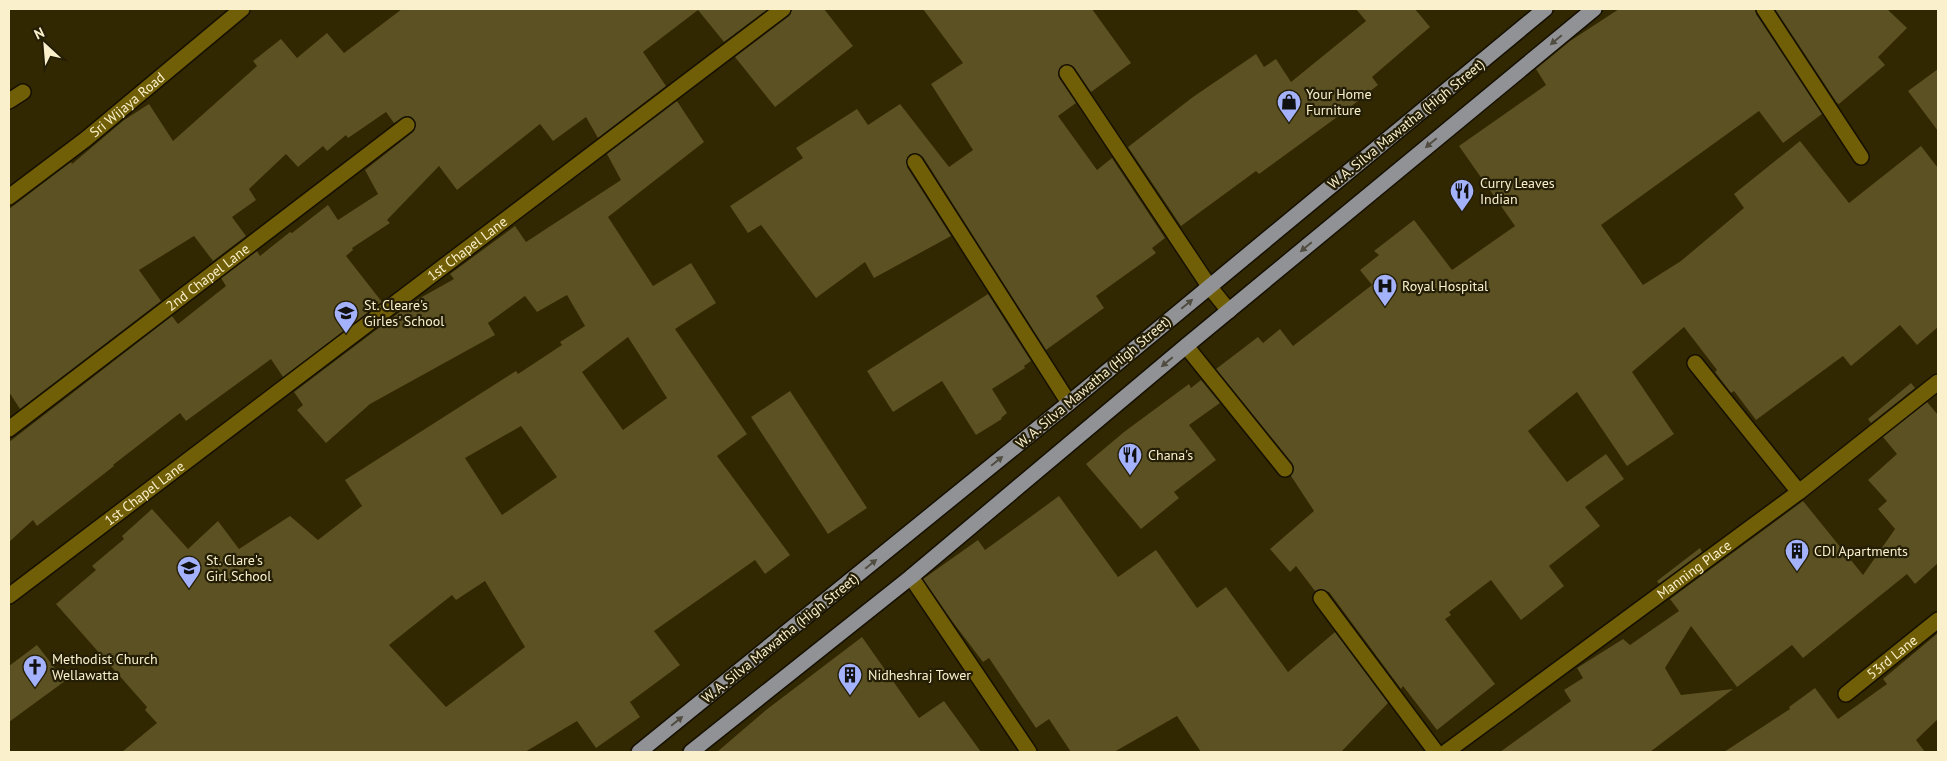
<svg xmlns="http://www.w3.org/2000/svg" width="1947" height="761" viewBox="0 0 1947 761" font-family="'PT Sans',sans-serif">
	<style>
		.building { fill: #5c5122; fill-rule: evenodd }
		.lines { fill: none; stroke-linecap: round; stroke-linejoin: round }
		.street-casing { stroke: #161000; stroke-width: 18 }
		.primary-casing { stroke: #161000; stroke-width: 18 }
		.street { stroke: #715f07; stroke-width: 15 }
		.primary { stroke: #919296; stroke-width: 15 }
		.oneway { fill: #504c40 }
		.labels { text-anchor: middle; stroke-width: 4.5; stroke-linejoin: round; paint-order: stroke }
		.poi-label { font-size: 14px; fill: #faf0cc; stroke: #241e06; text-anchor: start }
		.street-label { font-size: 14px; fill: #faf0cc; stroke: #241e06 }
	</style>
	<rect width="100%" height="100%" fill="#312700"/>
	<!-- building -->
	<g class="building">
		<polygon points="402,9 768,9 724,42 698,10 643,52 666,86 598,138 586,117 553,141 540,124 457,190 439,166 387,220 390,223 352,248 353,250 346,256 382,302 283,377 271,359 186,421 180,413 113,465 114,466 37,526 33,520 9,542 9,442 172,316 178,324 226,286 221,278 257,251 260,256 290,232 292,233 328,205 338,220 378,194 365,170 413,132 416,123 411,117 406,116 394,123 386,112 348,138 346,135 327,151 323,146 298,167 286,154 249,189 256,200 232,217 246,236 213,261 194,236 139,270 161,301 20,409 9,392 9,209 71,162 72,164 124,120 149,104 173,141 257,66 253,61 281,39 297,58 327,33 344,53"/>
		<polygon points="792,9 824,9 853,46 775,107 735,57 789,16"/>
		<polygon points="923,9 1092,9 1131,63 1091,92 1074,67 1067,64 1061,66 1058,73 1059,78 1076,103 1058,116 1097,170 1112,158 1165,238 1152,248 1156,253 1096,296 1104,308 1046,350 923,157 919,154 910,154 907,158 907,167 951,236 874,278 865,262 816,298 761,225 748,233 730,206 803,158 796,148 857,109 868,125 900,104 949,167 973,150 931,84 963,63"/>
		<polygon points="1356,9 1415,9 1430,27 1372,77 1378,85 1344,112 1259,174 1256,171 1181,226 1128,147 1193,97 1256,54 1264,67 1276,59 1291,82 1366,21"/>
		<polygon points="1619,9 1755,9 1756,14 1822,114 1783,143 1759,111 1601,225 1643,285 1681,261 1744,208 1734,194 1800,141 1849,203 1921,146 1938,168 1938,327 1917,345 1900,325 1851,366 1843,356 1756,420 1734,391 1731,393 1715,372 1717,370 1684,327 1632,372 1674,434 1627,466 1577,392 1528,431 1567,482 1606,454 1624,479 1585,507 1600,526 1549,566 1564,586 1521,620 1491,580 1449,612 1451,615 1445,619 1495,684 1437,730 1403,686 1401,689 1329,592 1320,589 1315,591 1296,566 1290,572 1270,549 1314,511 1291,476 1294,468 1292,463 1216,369 1258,337 1263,343 1280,329 1293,346 1372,285 1360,270 1379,255 1374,251 1414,220 1452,270 1515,226 1459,146 1546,85 1536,69 1570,41"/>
		<polygon points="1775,9 1887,9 1907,28 1878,57 1885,65 1839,104 1837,103"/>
		<polygon points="1938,69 1938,131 1908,91"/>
		<path d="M677,101l27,41 -96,75 45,69 38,-23 25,40 -41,26 72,105 -30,22 73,99 -25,19 -10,-14 -101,71 26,34 -50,37 10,15 -44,31 -19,-27 -52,31h-403l35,-29 -12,-13 2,-3 -91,-103 40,-34 -4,-4 32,-27 -2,-3 30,-27 36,40 30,-28 21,28 51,-33 28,24 44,-34 -17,-26 171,-109 2,3 44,-29 -2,-3 25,-16 -18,-31 -30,17 -12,-16 -37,27 7,12 -125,69 -44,39 -29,-33 6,-5 -9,-13 119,-90 41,-23 -4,-5 65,-48 11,16 95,-62 -14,-26zM628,337l39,61 -44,32 -41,-58zM521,426l36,51 -55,38 -37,-57zM485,581l40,66 -79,60 -57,-62 63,-50 4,5z"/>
		<polygon points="988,294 1031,361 1024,366 1025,368 992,389 1007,413 1001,418 1002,419 976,435 942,381 893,412 867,371"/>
		<polygon points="1201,380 1220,403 1189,425 1216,460 1174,492 1179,498 1141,529 1086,464 1124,432 1189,384 1191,388"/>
		<polygon points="1911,383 1915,388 1871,423 1868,419"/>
		<polygon points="790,391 867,508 828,534 751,417"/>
		<polygon points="1927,402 1938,415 1938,563 1915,584 1907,574 1803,658 1792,645 1737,687 1691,626 1665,668 1681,695 1733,689 1650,752 1500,752 1571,701 1564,690 1583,678 1577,668 1623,639 1630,645 1679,611 1670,599 1803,501 1863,575 1895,529 1878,509 1887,501 1868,480 1897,454 1883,437"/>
		<polygon points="1059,496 1118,577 1156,550 1197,608 1226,587 1288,672 1335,632 1388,703 1341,752 1201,752 1177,716 1114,752 1071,752 1049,719 1036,728 989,658 983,662 952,621 923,579 978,540 985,550"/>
		<polygon points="1700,548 1702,552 1659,584 1657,581"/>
		<polygon points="1938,633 1938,719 1916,740 1925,752 1724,752 1790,709 1789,707 1815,688 1838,719 1887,684 1883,679"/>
		<polygon points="862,637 919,718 944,701 981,752 717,752 766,710"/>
		<polygon points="37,645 65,681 9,722 9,666"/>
	</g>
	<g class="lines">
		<defs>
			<g id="street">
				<polyline points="1764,9 1861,157"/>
				<polyline points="1067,73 1209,286 1229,311"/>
				<polyline points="9,101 23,92"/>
				<polyline points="915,162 1069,403"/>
				<path id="s1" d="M9,197l77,-58 156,-130"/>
				<polyline points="1186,346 1285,469"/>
				<polyline points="1695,363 1799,492"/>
				<path id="s2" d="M9,429l398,-304"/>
				<polyline points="911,577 1029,752"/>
				<path id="s3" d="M9,596l774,-587"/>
				<polyline points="1321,598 1436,752"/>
				<path id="s4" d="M1846,694l92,-74"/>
				<path id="s5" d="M1446,752l353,-260 139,-110"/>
			</g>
			<g id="primary">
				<polyline points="639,752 1069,403 1545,9"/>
				<polyline points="691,752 911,577 1186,346 1594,9"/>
			</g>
		</defs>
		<!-- street casing -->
		<use href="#street" class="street-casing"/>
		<!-- primary casing -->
		<use href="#primary" class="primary-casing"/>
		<!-- street -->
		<use href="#street" class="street"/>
		<!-- primary -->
		<use href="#primary" class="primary"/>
	</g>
	<!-- one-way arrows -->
	<defs><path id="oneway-solid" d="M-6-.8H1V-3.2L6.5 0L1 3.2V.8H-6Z" transform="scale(1.25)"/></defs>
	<g class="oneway">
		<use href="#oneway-solid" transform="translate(1556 40) rotate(140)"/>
		<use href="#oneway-solid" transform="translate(1431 143) rotate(140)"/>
		<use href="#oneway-solid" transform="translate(1306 247) rotate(140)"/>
		<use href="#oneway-solid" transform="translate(1187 304) rotate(-40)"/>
		<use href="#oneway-solid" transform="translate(1167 362) rotate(140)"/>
		<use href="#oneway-solid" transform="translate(997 461) rotate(-39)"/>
		<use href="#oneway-solid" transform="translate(871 564) rotate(-39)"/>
		<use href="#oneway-solid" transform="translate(677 721) rotate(-39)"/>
	</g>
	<!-- icons -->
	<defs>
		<symbol id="shop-pin" viewBox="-11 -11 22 30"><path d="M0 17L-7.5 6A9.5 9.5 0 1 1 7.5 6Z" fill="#a4b2fc" stroke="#241e06"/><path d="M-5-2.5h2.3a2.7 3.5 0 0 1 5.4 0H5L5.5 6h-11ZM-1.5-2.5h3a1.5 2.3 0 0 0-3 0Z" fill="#111"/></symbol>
		<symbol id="restaurant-pin" viewBox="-11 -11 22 30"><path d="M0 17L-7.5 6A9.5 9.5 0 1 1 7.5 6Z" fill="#a4b2fc" stroke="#241e06"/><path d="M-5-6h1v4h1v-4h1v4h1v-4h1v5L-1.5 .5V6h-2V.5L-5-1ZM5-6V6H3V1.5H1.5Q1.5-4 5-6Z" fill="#111"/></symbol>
		<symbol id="hospital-pin" viewBox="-11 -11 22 30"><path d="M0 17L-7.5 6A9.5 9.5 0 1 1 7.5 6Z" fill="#a4b2fc" stroke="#241e06"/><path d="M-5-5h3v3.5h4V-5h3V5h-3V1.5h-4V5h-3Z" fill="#111"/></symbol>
		<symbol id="school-pin" viewBox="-11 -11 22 30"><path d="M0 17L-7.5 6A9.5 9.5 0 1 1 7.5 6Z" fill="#a4b2fc" stroke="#241e06"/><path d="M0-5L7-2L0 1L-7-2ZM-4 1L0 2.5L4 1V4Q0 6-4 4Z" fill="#111"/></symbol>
		<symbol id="building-pin" viewBox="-11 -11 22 30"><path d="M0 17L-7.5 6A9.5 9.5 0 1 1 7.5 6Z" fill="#a4b2fc" stroke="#241e06"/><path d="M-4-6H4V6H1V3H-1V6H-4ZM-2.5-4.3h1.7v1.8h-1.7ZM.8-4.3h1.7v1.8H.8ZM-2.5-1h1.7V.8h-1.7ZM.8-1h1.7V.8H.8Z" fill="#111"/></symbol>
		<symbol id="church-pin" viewBox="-11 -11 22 30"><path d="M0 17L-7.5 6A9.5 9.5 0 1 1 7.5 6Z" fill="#a4b2fc" stroke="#241e06"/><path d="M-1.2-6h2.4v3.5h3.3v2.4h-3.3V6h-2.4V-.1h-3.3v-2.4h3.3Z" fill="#111"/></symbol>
	</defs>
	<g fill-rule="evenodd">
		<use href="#shop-pin" x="1275" y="88" width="28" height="38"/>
		<use href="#restaurant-pin" x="1448" y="177" width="28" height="38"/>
		<use href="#hospital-pin" x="1371" y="272" width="28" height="38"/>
		<use href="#school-pin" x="332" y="299" width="28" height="38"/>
		<use href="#restaurant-pin" x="1116" y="441" width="28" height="38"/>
		<use href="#building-pin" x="1783" y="537" width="28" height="38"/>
		<use href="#school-pin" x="175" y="554" width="28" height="38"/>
		<use href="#church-pin" x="21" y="653" width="28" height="38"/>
		<use href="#building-pin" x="836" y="661" width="28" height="38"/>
	</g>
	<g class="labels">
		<!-- poi labels -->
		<g class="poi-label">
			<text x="1306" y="99">Your Home<tspan x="1306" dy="16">Furniture</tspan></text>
			<text x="1480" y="188">Curry Leaves<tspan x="1480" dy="16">Indian</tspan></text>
			<text x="1402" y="291">Royal Hospital</text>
			<text x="364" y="310">St. Cleare's<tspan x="364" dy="16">Girles' School</tspan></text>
			<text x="1148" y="460">Chana's</text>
			<text x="1814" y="556">CDI Apartments</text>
			<text x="206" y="565">St. Clare's<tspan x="206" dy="16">Girl School</tspan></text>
			<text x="52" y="664">Methodist Church<tspan x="52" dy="16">Wellawatta</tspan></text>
			<text x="868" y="680">Nidheshraj Tower</text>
		</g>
		<!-- street labels -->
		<g class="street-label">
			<text dy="5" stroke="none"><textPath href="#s1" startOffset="150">Sri Wijaya Road</textPath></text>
			<text transform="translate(1406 124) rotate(-39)" y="5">W. A. Silva Mawatha (High Street)</text>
			<text dy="5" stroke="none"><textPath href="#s3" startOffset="575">1st Chapel Lane</textPath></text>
			<text dy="5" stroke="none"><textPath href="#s2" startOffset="250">2nd Chapel Lane</textPath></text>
			<text transform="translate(1093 382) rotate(-40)" y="5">W. A. Silva Mawatha (High Street)</text>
			<text dy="5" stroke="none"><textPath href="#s3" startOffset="170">1st Chapel Lane</textPath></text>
			<text dy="5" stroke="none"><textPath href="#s5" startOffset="308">Manning Place</textPath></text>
			<text transform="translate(780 638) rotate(-39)" y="5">W. A. Silva Mawatha (High Street)</text>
			<text dy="5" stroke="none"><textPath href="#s4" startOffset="59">53rd Lane</textPath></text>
		</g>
	</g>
	<!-- border -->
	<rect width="1947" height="761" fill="none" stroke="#faf0cc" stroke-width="20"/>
	<!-- north arrow -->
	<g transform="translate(45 45) rotate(334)" stroke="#241e06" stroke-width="4" paint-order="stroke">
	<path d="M0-4L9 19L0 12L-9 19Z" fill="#faf0cc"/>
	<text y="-8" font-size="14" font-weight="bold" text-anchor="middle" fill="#faf0cc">N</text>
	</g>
</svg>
